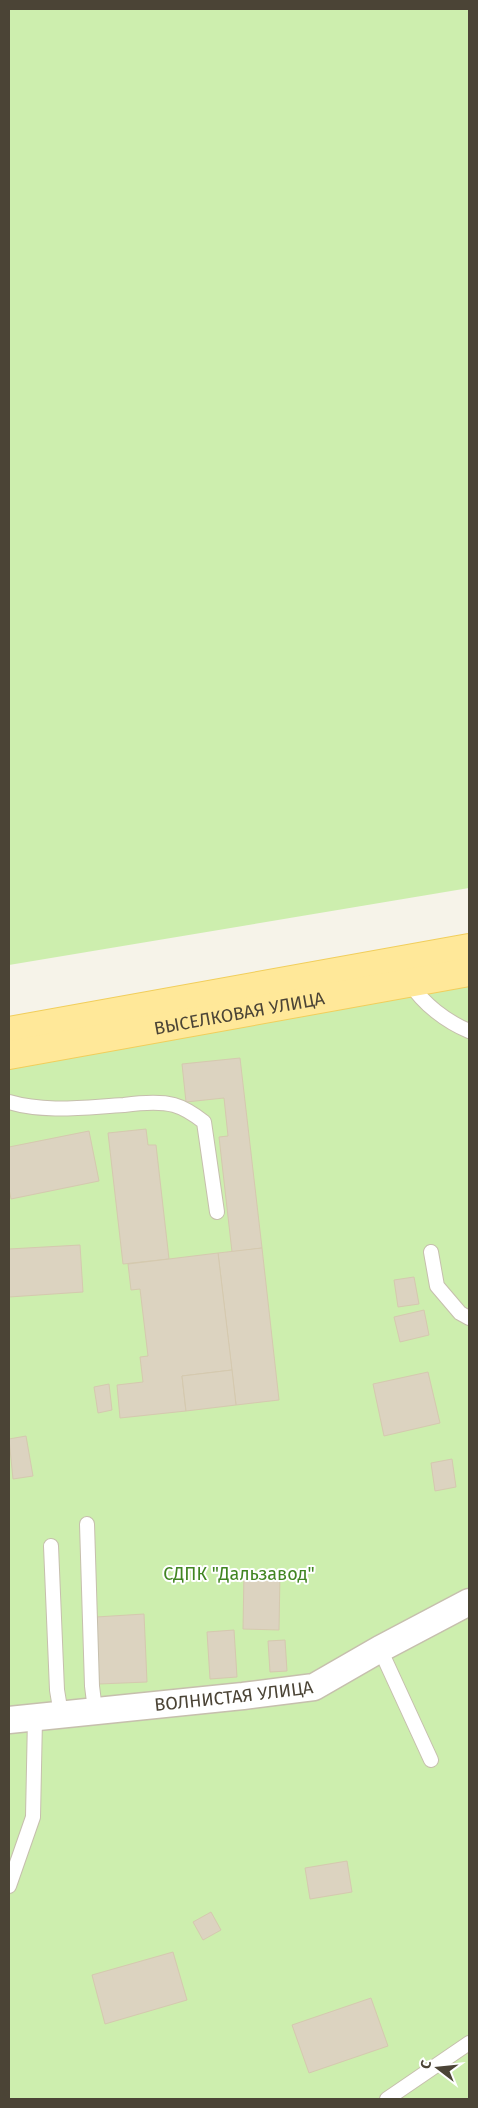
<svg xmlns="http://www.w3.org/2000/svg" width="478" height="2108" viewBox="0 0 478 2108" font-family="'Fira Sans',sans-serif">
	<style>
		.green { fill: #cdeeae }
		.building { fill: #dcd3c0; stroke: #d5c9af }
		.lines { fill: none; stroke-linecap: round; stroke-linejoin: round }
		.lane-casing { stroke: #c6bfad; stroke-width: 16 }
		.street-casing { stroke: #c6bfad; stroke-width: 29 }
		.primary-casing { stroke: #f1ce5c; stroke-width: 30 }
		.lane { stroke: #fff; stroke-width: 14 }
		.street { stroke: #fff; stroke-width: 26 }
		.primary { stroke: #ffe899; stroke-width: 28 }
		.labels { text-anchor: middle; stroke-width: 4; stroke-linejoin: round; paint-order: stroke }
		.street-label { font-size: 18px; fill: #4b4436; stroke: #fff }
		.park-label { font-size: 18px; fill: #418522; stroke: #fff }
	</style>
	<rect width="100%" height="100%" fill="#f6f3e9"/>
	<!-- green -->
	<g class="green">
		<polygon points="9,9 469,9 469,888 9,965"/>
		<polygon points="469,958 469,2099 9,2099 9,1048"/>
	</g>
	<!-- building -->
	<g class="building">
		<polygon points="240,1058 262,1248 232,1252 219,1137 228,1136 224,1098 186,1102 182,1064"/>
		<polygon points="146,1129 148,1145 156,1145 169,1259 123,1264 108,1133"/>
		<polygon points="89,1131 99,1181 11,1199 9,1189 9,1147"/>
		<polygon points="80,1245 83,1292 9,1297 9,1249"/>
		<polygon points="262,1248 279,1400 236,1405 218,1253"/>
		<polygon points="218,1253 232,1370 182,1376 186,1411 120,1418 117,1385 143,1382 140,1357 148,1356 140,1289 131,1290 128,1264"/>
		<polygon points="414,1277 419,1304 398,1307 394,1280"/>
		<polygon points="424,1310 429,1335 400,1342 394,1317"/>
		<polygon points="232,1370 236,1405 186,1411 182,1376"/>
		<polygon points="428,1372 440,1423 384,1436 373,1384"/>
		<polygon points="109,1384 112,1410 98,1413 94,1387"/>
		<polygon points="26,1436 33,1476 13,1479 9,1439"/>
		<polygon points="452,1459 456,1487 435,1491 431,1463"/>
		<polygon points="244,1572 280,1573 279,1630 243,1629"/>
		<polygon points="144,1614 147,1682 99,1684 96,1617"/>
		<polygon points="234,1630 237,1677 210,1679 207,1632"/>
		<polygon points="285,1640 287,1671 270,1672 268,1641"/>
		<polygon points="347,1861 352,1892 310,1899 305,1868"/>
		<polygon points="211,1912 221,1930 203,1940 193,1922"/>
		<polygon points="173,1952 187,2000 105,2024 92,1975"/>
		<polygon points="371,1998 388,2046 309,2073 292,2025"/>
	</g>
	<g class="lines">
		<defs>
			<g id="lane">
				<path d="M410,983c13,21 37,39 59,48"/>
				<path d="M9,1102c37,11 77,5 115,3 15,-2 35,-4 50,0 11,3 21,10 30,17l13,90"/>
				<polyline points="431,1252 437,1286 460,1313 469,1318"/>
				<polyline points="87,1524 92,1686 95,1710"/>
				<polyline points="51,1546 57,1690 61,1714"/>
				<polyline points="380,1649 431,1760"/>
				<polyline points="9,1886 33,1817 35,1718"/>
				<polyline points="387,2099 469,2043"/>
			</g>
			<g id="street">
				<path id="s1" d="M9,1720l234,-24 71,-9 66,-38 89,-47"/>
			</g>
			<g id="primary">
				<polyline points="9,1031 469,948"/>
				<path id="s2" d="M9,1055l460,-83"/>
			</g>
		</defs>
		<!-- lane casing -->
		<use href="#lane" class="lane-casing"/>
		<!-- street casing -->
		<use href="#street" class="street-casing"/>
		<!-- primary casing -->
		<use href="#primary" class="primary-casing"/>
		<!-- lane -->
		<use href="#lane" class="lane"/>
		<!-- street -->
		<use href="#street" class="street"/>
		<!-- primary -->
		<use href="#primary" class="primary"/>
	</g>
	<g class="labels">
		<!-- street labels -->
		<g class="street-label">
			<text dy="6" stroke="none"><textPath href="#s2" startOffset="234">ВЫСЕЛКОВАЯ УЛИЦА</textPath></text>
			<text dy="6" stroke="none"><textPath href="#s1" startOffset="226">ВОЛНИСТАЯ УЛИЦА</textPath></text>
		</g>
		<!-- park labels -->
		<g class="park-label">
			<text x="239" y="1580">СДПК "Дальзавод"</text>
		</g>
	</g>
	<!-- border -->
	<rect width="478" height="2108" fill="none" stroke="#4b4436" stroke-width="20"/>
	<!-- north arrow -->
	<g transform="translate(438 2068) rotate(286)" stroke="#ffffff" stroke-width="4" paint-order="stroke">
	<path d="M0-4L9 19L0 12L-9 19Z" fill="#4b4436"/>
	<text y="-8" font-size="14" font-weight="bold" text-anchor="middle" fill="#4b4436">С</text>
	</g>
</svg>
